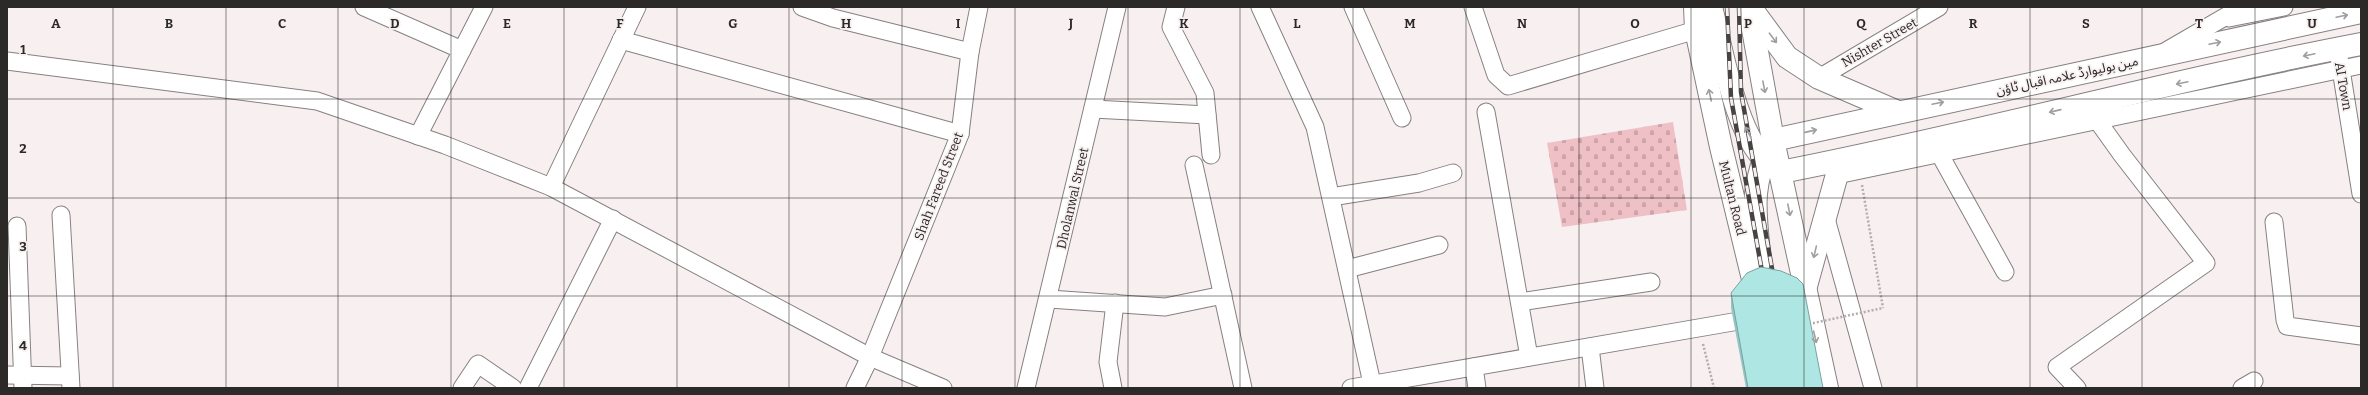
<svg xmlns="http://www.w3.org/2000/svg" width="2368" height="395" viewBox="0 0 2368 395" font-family="Bitter,'Noto Sans Arabic',serif">
	<style>
		.cemetery { fill: url(#cemetery-stones) }
		.lines { fill: none; stroke-linecap: round; stroke-linejoin: round }
		.minor-casing { stroke: #878081; stroke-width: 19 }
		.major-casing { stroke: #878081; stroke-width: 24 }
		.path { stroke: #b3adad; stroke-width: 2.5; stroke-dasharray: 2 2; stroke-linecap: butt }
		.minor { stroke: #fff; stroke-width: 17 }
		.major { stroke: #fff; stroke-width: 22 }
		.rail-casing { stroke: #474343; stroke-width: 4.5 }
		.rail { stroke: #f8f0f0; stroke-width: 3; stroke-dasharray: 9; stroke-linecap: butt }
		.path-bridge { stroke: #b3adad; stroke-width: 2.5; stroke-dasharray: 2 2; stroke-linecap: butt }
		.wall { fill: #96c6c3 }
		.building { fill: #aee6e3; stroke: #7aa19f }
		.oneway { stroke: #a09f9f }
		.grid { fill: none; stroke: #2c2929; stroke-width: 1; stroke-opacity: 0.55 }
		.labels { text-anchor: middle; stroke-width: 3.5; stroke-linejoin: round; paint-order: stroke }
		.street-label { font-size: 13px; fill: #2c2929; stroke: #f8f0f0 }
		.grid-label { font-size: 13px; text-anchor: middle; font-weight: bold; fill: #2c2929; stroke: #f8f0f0; stroke-width: 3.5; stroke-linejoin: round; paint-order: stroke }
	</style>
	<defs>
		<pattern id="cemetery-stones" width="16" height="16" patternUnits="userSpaceOnUse"><rect width="16" height="16" fill="#efc0c5"/><path d="M2 7V4a2 2 0 0 1 4 0v3zM10 15v-3a2 2 0 0 1 4 0v3z" fill="#cda5a9"/></pattern>
	</defs>
	<rect width="100%" height="100%" fill="#f8f0f0"/>
	<!-- cemetery -->
	<polygon class="cemetery" points="1673,122 1687,210 1562,227 1547,143"/>
	<g class="lines">
		<defs>
			<g id="minor">
				<polyline points="364,7 462,50"/>
				<polyline points="802,7 833,18 970,52"/>
				<polyline points="1176,7 1171,27 1205,93 1211,155"/>
				<polyline points="1260,7 1315,127 1373,388"/>
				<polyline points="1353,7 1402,118"/>
				<polyline points="1473,7 1496,75 1508,86 1696,30"/>
				<polyline points="2229,18 2284,7"/>
				<polyline points="621,40 960,134"/>
				<polyline points="2166,51 2242,7"/>
				<polyline points="2339,57 2361,194"/>
				<polyline points="7,61 317,101 445,145 551,187 870,357 943,388"/>
				<polyline points="1819,78 1939,7"/>
				<polyline points="1093,109 1207,115"/>
				<polyline points="1486,112 1529,357"/>
				<polyline points="418,136 484,7"/>
				<polyline points="1939,153 2005,272"/>
				<polyline points="1194,165 1243,388"/>
				<polyline points="1837,175 2361,65"/>
				<polyline points="551,187 637,7"/>
				<polyline points="1331,197 1419,183 1453,173"/>
				<polyline points="61,215 71,388"/>
				<polyline points="1825,215 1873,388"/>
				<polyline points="2274,222 2285,320 2287,326 2361,336"/>
				<polyline points="17,226 23,388"/>
				<polyline points="1347,269 1439,245"/>
				<polyline points="1049,299 1165,307 1223,295"/>
				<polyline points="1520,302 1651,282"/>
				<polyline points="1590,347 1595,388"/>
				<polyline points="1474,367 1477,388"/>
				<polyline points="7,375 70,376"/>
				<polyline points="462,388 478,364 513,388"/>
				<polyline points="528,388 613,219"/>
				<polyline points="855,388 870,357 960,134 970,52 979,7"/>
				<polyline points="1026,388 1117,7"/>
				<polyline points="1113,388 1108,362 1115,303"/>
				<polyline points="1351,388 1756,318"/>
				<polyline points="2077,388 2057,367 2206,263 2122,155 2097,120"/>
				<polyline points="2242,388 2254,381"/>
			</g>
			<g id="major">
				<polyline points="1695,7 1696,30 1721,147 1758,300"/>
				<path d="M1711,7c11,42 25,134 61,159"/>
				<polyline points="1749,7 1773,140 1827,388"/>
				<polyline points="1751,8 1787,57 1819,78 1898,112"/>
				<polyline points="1773,140 2361,12"/>
				<path d="M1781,172c195,-38 386,-91 580,-128"/>
				<path d="M1760,261c-5,-48 -11,-76 13,-121"/>
				<polyline points="1806,286 1841,160"/>
			</g>
		</defs>
		<!-- minor casing -->
		<use href="#minor" class="minor-casing"/>
		<!-- major casing -->
		<use href="#major" class="major-casing"/>
		<!-- path -->
		<g class="path">
			<polyline points="1862,185 1883,308"/>
			<polyline points="1703,344 1714,388"/>
		</g>
		<!-- minor -->
		<use href="#minor" class="minor"/>
		<!-- major -->
		<use href="#major" class="major"/>
		<defs>
			<g id="rail">
				<polyline points="1727,7 1731,98 1763,277"/>
				<polyline points="1739,7 1741,92 1774,280"/>
			</g>
		</defs>
		<!-- rail casing -->
		<use href="#rail" class="rail-casing"/>
		<!-- rail -->
		<use href="#rail" class="rail"/>
		<!-- path-bridge -->
		<polyline class="path-bridge" points="1809,324 1883,308"/>
	</g>
	<!-- wall -->
	<polygon class="wall" points="1731,293 1823,388 1746,388 1731,308"/>
	<!-- building -->
	<polygon class="building" points="1761,267 1781,271 1797,278 1803,284 1823,388 1748,388 1731,293 1747,273"/>
	<!-- one-way arrows -->
	<defs><path id="oneway-shaft" d="M-6 0H5M1.5-3L5.5 0L1.5 3" fill="none" stroke-width="1.6" stroke-linecap="round" stroke-linejoin="round"/></defs>
	<g class="oneway">
		<use href="#oneway-shaft" transform="translate(2342 16) rotate(-12)"/>
		<use href="#oneway-shaft" transform="translate(1773 38) rotate(53)"/>
		<use href="#oneway-shaft" transform="translate(2215 43) rotate(-12)"/>
		<use href="#oneway-shaft" transform="translate(2309 55) rotate(168)"/>
		<use href="#oneway-shaft" transform="translate(2182 83) rotate(168)"/>
		<use href="#oneway-shaft" transform="translate(1764 87) rotate(79)"/>
		<use href="#oneway-shaft" transform="translate(1710 95) rotate(-102)"/>
		<use href="#oneway-shaft" transform="translate(1938 103) rotate(-12)"/>
		<use href="#oneway-shaft" transform="translate(2055 111) rotate(167)"/>
		<use href="#oneway-shaft" transform="translate(1811 131) rotate(-13)"/>
		<use href="#oneway-shaft" transform="translate(1748 132) rotate(-119)"/>
		<use href="#oneway-shaft" transform="translate(1789 210) rotate(79)"/>
		<use href="#oneway-shaft" transform="translate(1815 252) rotate(103)"/>
		<use href="#oneway-shaft" transform="translate(1815 337) rotate(77)"/>
	</g>
	<!-- grid -->
	<path class="grid" d="M113,7v381M226,7v381M338,7v381M451,7v381M564,7v381M677,7v381M789,7v381M902,7v381M1015,7v381M1128,7v381M1240,7v381M1353,7v381M1466,7v381M1579,7v381M1691,7v381M1804,7v381M1917,7v381M2030,7v381M2142,7v381M2255,7v381M7,99h2354M7,198h2354M7,296h2354"/>
	<g class="labels">
		<!-- street labels -->
		<g class="street-label">
			<text transform="translate(1879 42) rotate(-30)" y="5">Nishter Street</text>
			<text transform="translate(2067 75) rotate(-12)" y="5">مین بولیوارڈ علامہ اقبال ٹاؤن</text>
			<text transform="translate(2344 86) rotate(80)" y="5">AI Town</text>
			<text transform="translate(938 186) rotate(-69)" y="5">Shah Fareed Street</text>
			<text transform="translate(1072 198) rotate(-77)" y="5">Dholanwal Street</text>
			<text transform="translate(1733 198) rotate(76)" y="5">Multan Road</text>
		</g>
	</g>
	<g class="grid-label">
		<text x="56" y="28">A</text>
		<text x="169" y="28">B</text>
		<text x="282" y="28">C</text>
		<text x="395" y="28">D</text>
		<text x="507" y="28">E</text>
		<text x="620" y="28">F</text>
		<text x="733" y="28">G</text>
		<text x="846" y="28">H</text>
		<text x="958" y="28">I</text>
		<text x="1071" y="28">J</text>
		<text x="1184" y="28">K</text>
		<text x="1297" y="28">L</text>
		<text x="1410" y="28">M</text>
		<text x="1522" y="28">N</text>
		<text x="1635" y="28">O</text>
		<text x="1748" y="28">P</text>
		<text x="1861" y="28">Q</text>
		<text x="1973" y="28">R</text>
		<text x="2086" y="28">S</text>
		<text x="2199" y="28">T</text>
		<text x="2312" y="28">U</text>
		<text x="23" y="54">1</text>
		<text x="23" y="153">2</text>
		<text x="23" y="251">3</text>
		<text x="23" y="350">4</text>
	</g>
	<!-- border -->
	<rect width="2368" height="395" fill="none" stroke="#2c2929" stroke-width="16"/>
</svg>
